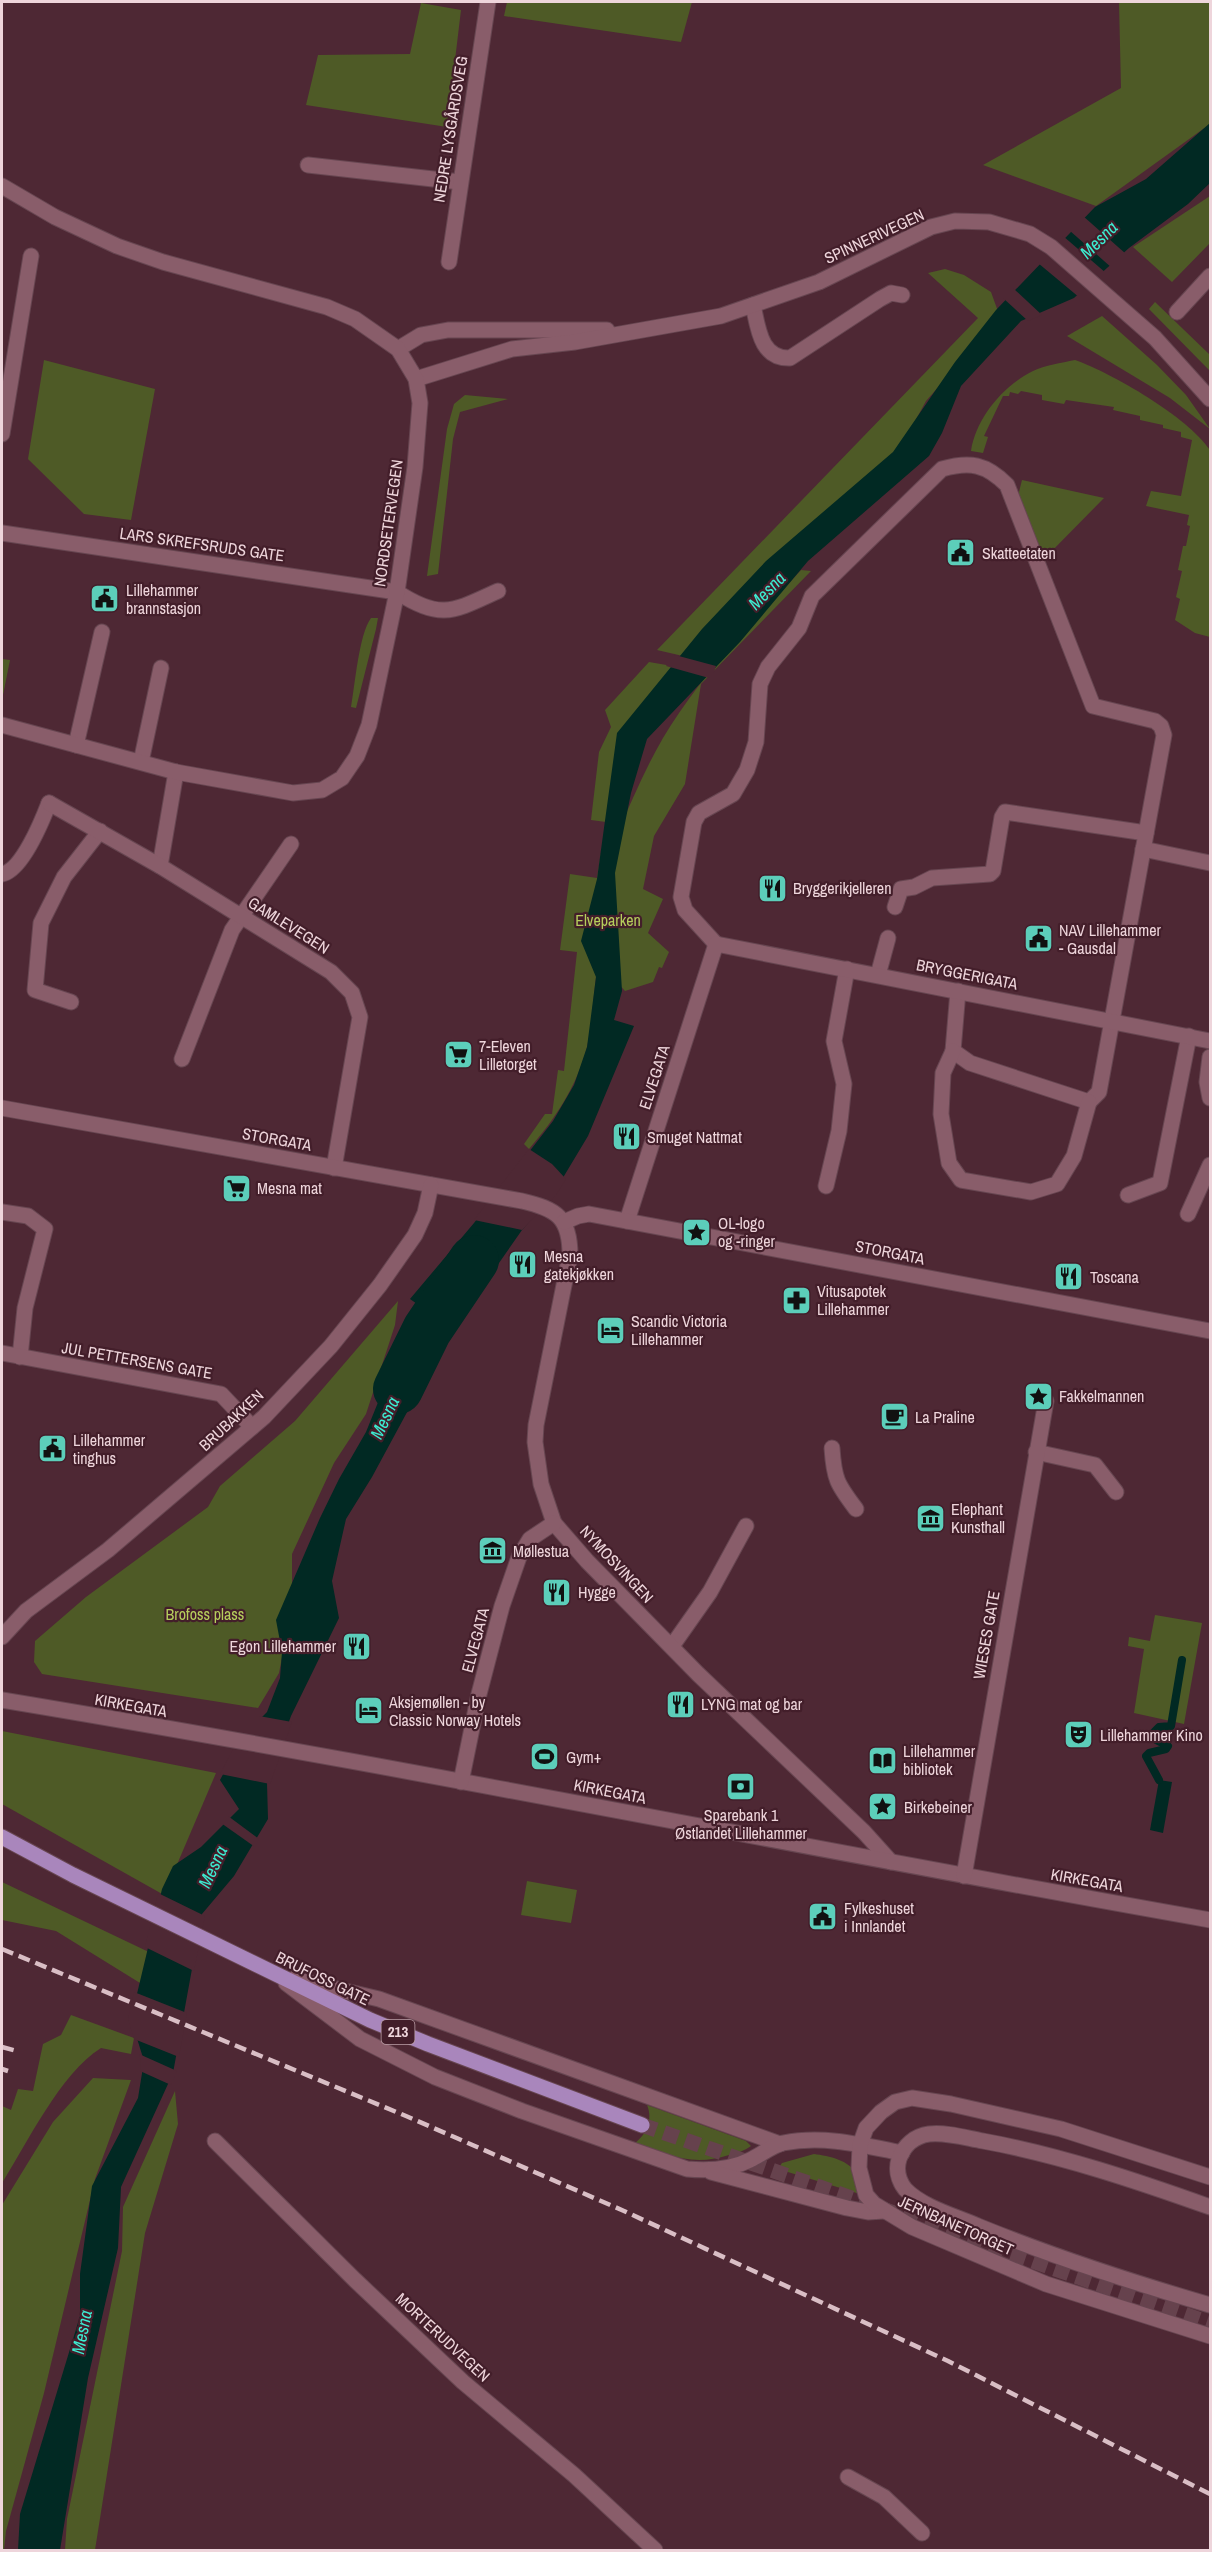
<svg xmlns="http://www.w3.org/2000/svg" width="1212" height="2552" viewBox="0 0 1212 2552" font-family="'Archivo Narrow',sans-serif">
	<style>
		.green { fill: #4e5a26 }
		.water { fill: #012923 }
		.pier { fill: #4e2834 }
		.lines { fill: none; stroke-linecap: round; stroke-linejoin: round }
		.stream { stroke: #012923; stroke-width: 8 }
		.river { stroke: #012923; stroke-width: 50 }
		.primary-tunnel { stroke: #66424d; stroke-width: 15; stroke-dasharray: 15 8; stroke-linecap: butt }
		.lane-casing { stroke: #674651; stroke-width: 17 }
		.street-casing { stroke: #674651; stroke-width: 17 }
		.secondary-casing { stroke: #674651; stroke-width: 17 }
		.primary-casing { stroke: #674651; stroke-width: 17 }
		.lane { stroke: #895d6a; stroke-width: 15 }
		.street { stroke: #895d6a; stroke-width: 15 }
		.secondary { stroke: #895d6a; stroke-width: 15 }
		.primary { stroke: #a986bc; stroke-width: 15 }
		.rail { stroke: #d9bec5; stroke-width: 4.5; stroke-dasharray: 12 6; stroke-linecap: butt }
		.labels { text-anchor: middle; stroke-width: 4.5; stroke-linejoin: round; paint-order: stroke }
		.shield { fill: #431e2a; stroke: #bb9ea6; stroke-width: 1.5 }
		.shield-label { font-size: 15px; font-weight: bold; fill: #eed5db }
		.street-label { font-size: 16px; fill: #eed5db; stroke: #431e2a }
		.poi-label { font-size: 16px; fill: #eed5db; stroke: #431e2a; text-anchor: start }
		.park-label { font-size: 16px; fill: #b5ce5c; stroke: #431e2a }
		.water-label { font-size: 18px; font-style: italic; fill: #3cedd2; stroke: #431e2a }
	</style>
	<rect width="100%" height="100%" fill="#4e2834"/>
	<!-- green -->
	<g class="green">
		<polygon points="507,2 692,2 681,42 504,16"/>
		<polygon points="1119,2 1210,2 1210,124 1096,206 983,165 1121,88"/>
		<polygon points="421,3 461,10 447,127 306,105 318,55 410,54"/>
		<polygon points="1210,196 1210,243 1172,282 1133,247"/>
		<polygon points="945,269 964,275 991,292 1000,317 926,401 896,456 683,656 657,650 978,318 928,273"/>
		<polygon points="1155,302 1210,355 1210,371 1149,309"/>
		<polygon points="1102,316 1157,365 1186,395 1210,429 1170,398 1067,336"/>
		<polygon points="44,360 155,389 131,520 84,514 28,459"/>
		<path d="M1075,360c37,13 113,57 135,90v187l-15,-4 -20,-13 5,-21 -4,-2 6,-26 -4,-1 5,-24h3l4,-20 -3,-1 2,-10 -43,-9 5,-15 30,5 11,-56 -11,-3v-5l-18,-4v-3l-23,-5v-4l-27,-6 1,-3 -48,-7 -2,4 -22,-4v-5l-21,-4 -3,3 -8,-2 -1,4h-6l-19,40 4,1 -5,16 -12,-2c5,-33 32,-65 62,-80 12,-6 28,-8 42,-11z"/>
		<polygon points="465,395 508,399 460,412 453,439 438,574 427,576 447,429 454,404"/>
		<polygon points="1022,480 1104,498 1043,560 1018,496"/>
		<path d="M801,570l10,1 -110,113 -16,100 -31,52 -11,53 20,10 -15,34 21,19 -7,16 -3,-1 -6,15 -28,9 -19,-21 -10,7c-3,23 -4,48 -9,70 -10,39 -32,72 -58,102l-5,-5 21,-30h7l6,-44 6,1 13,-119 -17,-2 10,-76 27,4 9,-56 -15,-2 8,-68 12,-25 -6,-17 44,-48 35,6 -49,71 -17,93c18,-41 35,-82 61,-119 35,-52 80,-96 122,-143z"/>
		<path d="M371,618h7l-2,11 -20,79 -5,-1c4,-22 8,-73 20,-89z"/>
		<polygon points="2,659 10,660 2,700"/>
		<polygon points="398,1301 395,1325 366,1414 334,1463 292,1554 292,1605 279,1673 258,1708 42,1674 34,1662 35,1641 86,1597 208,1507 220,1486 295,1421"/>
		<polygon points="1155,1615 1202,1623 1184,1724 1134,1713 1144,1649 1128,1646 1129,1637 1150,1641"/>
		<polygon points="2,1731 216,1773 164,1895 2,1804"/>
		<polygon points="527,1881 577,1890 571,1923 521,1915"/>
		<polygon points="2,1882 153,1954 153,1991 56,1931 2,1920"/>
		<path d="M71,2015l63,23 -3,16 -30,-6c-41,26 -73,94 -99,135v-77l9,4 7,-21 15,2 10,-47 18,-9z"/>
		<polygon points="93,2078 131,2080 95,2179 44,2393 6,2531 4,2550 2,2550 2,2205 53,2122"/>
		<polygon points="175,2091 178,2124 145,2233 95,2550 65,2550 67,2519 122,2251 123,2207"/>
		<path d="M647,2105l99,36 5,5c-7,5 -14,7 -22,9 -37,12 -60,0 -94,-12 12,-9 18,-24 12,-38z"/>
		<path d="M814,2154c15,2 36,6 43,21 2,5 2,14 3,19l-82,-25 4,-6z"/>
	</g>
	<!-- water -->
	<g class="water">
		<polygon points="1210,123 1210,183 1188,204 1129,248 1074,298 1021,321 961,386 942,433 929,456 808,561 740,642 647,739 631,793 615,873 622,991 614,1020 634,1026 588,1136 552,1196 522,1230 453,1329 410,1299 474,1223 553,1121 574,1085 587,1047 596,977 581,941 597,879 617,733 702,629 766,561 893,452 955,362 996,310 1095,207 1146,179"/>
		<polygon points="413,1316 445,1339 423,1375 420,1374 411,1389 412,1403 372,1477 346,1519 332,1581 339,1618 291,1716 267,1783 268,1819 234,1876 202,1914 173,2073 121,2187 118,2248 88,2378 60,2550 18,2550 20,2514 80,2316 80,2274 92,2186 138,2098 144,2061 131,2019 162,1889 173,1866 201,1847 239,1809 220,1780 244,1735 267,1712 280,1678 282,1652 276,1620 320,1518 339,1479 366,1432"/>
		<polygon points="1159,1780 1172,1782 1163,1833 1150,1830"/>
	</g>
	<!-- pier -->
	<g class="pier">
		<polygon points="1083,216 1126,254 1112,268 1069,230"/>
		<polygon points="1063,236 1106,273 1080,298 1038,263"/>
		<polygon points="1013,288 1042,315 1028,321 1003,298"/>
		<polygon points="675,655 716,666 714,672 709,678 666,666"/>
		<polygon points="529,1149 552,1164 566,1179 556,1195 522,1230 474,1220"/>
		<polygon points="259,1716 292,1722 270,1784 220,1774 241,1734"/>
		<polygon points="228,1816 259,1839 255,1847 221,1823"/>
		<polygon points="158,1893 205,1916 194,1971 145,1947"/>
		<polygon points="134,1992 187,2013 179,2057 134,2039 128,2019"/>
		<polygon points="139,2054 177,2071 171,2085 140,2071 141,2061"/>
	</g>
	<g class="lines">
		<!-- stream -->
		<polyline class="stream" points="1159,1780 1146,1756 1149,1753 1166,1749 1168,1746 1156,1740 1154,1732 1159,1727 1171,1726 1182,1660"/>
		<!-- river -->
		<polyline class="river" points="398,1389 427,1330 474,1260"/>
		<!-- primary-tunnel -->
		<polyline class="primary-tunnel" points="642,2125 1210,2323"/>
		<defs>
			<g id="lane">
				<polyline points="308,165 460,182"/>
				<path d="M753,305c5,22 7,54 37,53l90,-59 11,-6 11,2"/>
				<polyline points="1177,312 1210,276"/>
				<path d="M397,592c44,29 57,19 101,-1"/>
				<polyline points="76,745 102,632"/>
				<polyline points="141,762 161,668"/>
				<polyline points="1143,849 1210,863"/>
				<polyline points="160,866 176,772"/>
				<path d="M2,874c20,-3 40,-53 47,-71"/>
				<polyline points="895,907 901,889 914,887 932,878 990,874 993,871 1002,817 1005,812 1146,833"/>
				<path d="M716,944l-31,-34 -4,-13 13,-75 5,-9 34,-19 14,-24 9,-28 4,-58 8,-17 31,-39 13,-32 130,-127c28,-8 44,-5 65,16l86,221 62,15 6,5 3,9 -65,357 -10,10 -119,-39 -17,-12 5,-60"/>
				<polyline points="878,975 888,938"/>
				<polyline points="71,1002 35,990 41,923 64,877 100,831"/>
				<polyline points="953,1051 943,1073 941,1114 949,1163 961,1180 1031,1192 1057,1184 1074,1156 1089,1102"/>
				<polyline points="1210,1057 1207,1082 1210,1098"/>
				<polyline points="182,1059 232,930 291,844"/>
				<polyline points="826,1186 839,1131 844,1084 834,1041 847,969"/>
				<polyline points="1128,1195 1160,1183 1189,1036"/>
				<polyline points="2,1212 28,1216 45,1229 25,1308 20,1357"/>
				<polyline points="1188,1214 1210,1165"/>
				<path d="M832,1448c2,31 5,36 24,61"/>
				<polyline points="1036,1452 1095,1465 1116,1492"/>
				<polyline points="672,1646 710,1592 746,1526"/>
				<polyline points="294,1979 379,1999 780,2144"/>
				<path d="M286,1983l74,56 75,38 87,34 165,58c21,2 43,1 63,-9 11,-5 21,-14 33,-17 41,-8 79,2 119,10"/>
				<polyline points="711,2172 847,2208 868,2212 883,2211"/>
				<polyline points="1210,2177 1061,2129 951,2104 912,2098 895,2102 881,2112 866,2128 860,2145 859,2168 866,2195 874,2204 912,2227 1046,2284 1210,2336"/>
				<path d="M1210,2207c-73,-26 -150,-52 -227,-66 -17,-3 -36,-9 -54,-7 -14,2 -25,11 -30,25 -3,10 -1,21 6,30 17,18 50,27 73,37 76,31 153,56 232,79"/>
				<polyline points="848,2477 884,2497 922,2533"/>
			</g>
			<g id="street">
				<polyline points="449,262 488,2"/>
				<polyline points="398,349 421,335 448,330 607,330"/>
				<polyline points="416,379 512,349 575,342 721,316 819,282 931,227 955,221 989,222 1030,234 1051,247 1155,338 1210,399"/>
				<polyline points="2,434 31,256"/>
				<polyline points="2,533 397,592"/>
				<polyline points="49,803 160,866 331,972 352,993 360,1017 334,1168"/>
				<path d="M2,1108l520,93c35,8 48,17 48,54l-34,170 -1,17 6,42 13,39 33,38 111,113 166,158 27,30"/>
				<polyline points="627,1221 716,944 1210,1041"/>
				<polyline points="564,1222 578,1216 589,1214 1210,1331"/>
				<polyline points="2,1353 221,1394 252,1427"/>
				<polyline points="2,1637 26,1611 108,1550 264,1417 331,1346 380,1285 415,1235 425,1213 431,1185"/>
				<path d="M2,1700c404,67 805,149 1208,220"/>
				<polyline points="461,1782 479,1694 502,1606 519,1557 530,1539 554,1523"/>
				<polyline points="964,1876 1046,1401"/>
				<polyline points="215,2141 355,2280 463,2382 574,2475 655,2550"/>
			</g>
			<polyline id="secondary" points="2,186 55,217 117,246 163,262 327,307 355,319 398,349 416,379 420,403 415,467 397,592 369,725 357,756 342,778 322,790 293,793 176,772 2,725"/>
			<polyline id="primary" points="2,1837 73,1875 370,2020 428,2044 642,2125"/>
		</defs>
		<!-- lane casing -->
		<use href="#lane" class="lane-casing"/>
		<!-- street casing -->
		<use href="#street" class="street-casing"/>
		<!-- secondary casing -->
		<use href="#secondary" class="secondary-casing"/>
		<!-- primary casing -->
		<use href="#primary" class="primary-casing"/>
		<!-- lane -->
		<use href="#lane" class="lane"/>
		<!-- street -->
		<use href="#street" class="street"/>
		<!-- secondary -->
		<use href="#secondary" class="secondary"/>
		<!-- primary -->
		<use href="#primary" class="primary"/>
		<!-- rail -->
		<g class="rail">
			<polyline points="2,1949 406,2116 624,2211 948,2361 1210,2494"/>
			<polyline points="2,2047 17,2051"/>
			<polyline points="2,2069 8,2071"/>
		</g>
	</g>
	<!-- icons -->
	<defs>
		<symbol id="civic-square" viewBox="-11 -11 22 22"><rect x="-9" y="-9" width="18" height="18" rx="4" fill="#5cceba" stroke="#431e2a"/><path d="M-.6-6.5H3V-4.5H.6V-3L4-1V1h2V6H-6V1h2V-1L-.6-3ZM-1.2 2.5V6h2.4V2.5Z" fill="#111"/></symbol>
		<symbol id="restaurant-square" viewBox="-11 -11 22 22"><rect x="-9" y="-9" width="18" height="18" rx="4" fill="#5cceba" stroke="#431e2a"/><path d="M-5-6h1v4h1v-4h1v4h1v-4h1v5L-1.5 .5V6h-2V.5L-5-1ZM5-6V6H3V1.5H1.5Q1.5-4 5-6Z" fill="#111"/></symbol>
		<symbol id="supermarket-square" viewBox="-11 -11 22 22"><rect x="-9" y="-9" width="18" height="18" rx="4" fill="#5cceba" stroke="#431e2a"/><path d="M-6-5.5h2.5l.6 2H6L4.5 2H-2.5L-4.4-4H-6ZM-1.5 3.2a1.3 1.3 0 1 0 .1 0ZM3 3.2a1.3 1.3 0 1 0 .1 0Z" fill="#111"/></symbol>
		<symbol id="sight-square" viewBox="-11 -11 22 22"><rect x="-9" y="-9" width="18" height="18" rx="4" fill="#5cceba" stroke="#431e2a"/><path d="M0-6L1.8-2.2L6-1.7L2.9 1.2L3.7 5.4L0 3.3L-3.7 5.4L-2.9 1.2L-6-1.7L-1.8-2.2Z" fill="#111"/></symbol>
		<symbol id="pharmacy-square" viewBox="-11 -11 22 22"><rect x="-9" y="-9" width="18" height="18" rx="4" fill="#5cceba" stroke="#431e2a"/><path d="M-2-6h4v4h4v4h-4v4h-4v-4h-4v-4h4Z" fill="#111"/></symbol>
		<symbol id="hotel-square" viewBox="-11 -11 22 22"><rect x="-9" y="-9" width="18" height="18" rx="4" fill="#5cceba" stroke="#431e2a"/><path d="M-6-4.5h1.5V1H6V5H4.5V3h-9V5H-6ZM-4 0a1.8 1.8 0 1 1 3.6 0ZM.5 0V-2.5h3Q6-2.5 6 0Z" fill="#111"/></symbol>
		<symbol id="cafe-square" viewBox="-11 -11 22 22"><rect x="-9" y="-9" width="18" height="18" rx="4" fill="#5cceba" stroke="#431e2a"/><path d="M-5.5-4.5H6V0H3Q3 3.5 0 3.5H-2.5Q-5.5 3.5-5.5 0ZM3-3.2v2h1.7v-2ZM-6 4.5H4V6H-6Z" fill="#111"/></symbol>
		<symbol id="museum-square" viewBox="-11 -11 22 22"><rect x="-9" y="-9" width="18" height="18" rx="4" fill="#5cceba" stroke="#431e2a"/><path d="M0-6L6-3V-2H-6V-3ZM-5-1h2V3h-2ZM-1-1h2V3h-2ZM3-1h2V3H3ZM-6 4H6V6H-6Z" fill="#111"/></symbol>
		<symbol id="theatre-square" viewBox="-11 -11 22 22"><rect x="-9" y="-9" width="18" height="18" rx="4" fill="#5cceba" stroke="#431e2a"/><path d="M-5-5.5Q0-4 5-5.5V0Q5 5 0 6Q-5 5-5 0ZM-3.3-2.5H-1v1.5H-3.3ZM1-2.5H3.3v1.5H1ZM-2.8 1Q0 5.5 2.8 1Z" fill="#111"/></symbol>
		<symbol id="stadium-square" viewBox="-11 -11 22 22"><rect x="-9" y="-9" width="18" height="18" rx="4" fill="#5cceba" stroke="#431e2a"/><path d="M0-5a6.5 5 0 1 0 0 10a6.5 5 0 1 0 0-10ZM-3.5-1.8h7v3.6h-7Z" fill="#111"/></symbol>
		<symbol id="library-square" viewBox="-11 -11 22 22"><rect x="-9" y="-9" width="18" height="18" rx="4" fill="#5cceba" stroke="#431e2a"/><path d="M-6-4Q-3-5.5-.7-3.5V5Q-3 3-6 4ZM6-4Q3-5.5 .7-3.5V5Q3 3 6 4Z" fill="#111"/></symbol>
		<symbol id="bank-square" viewBox="-11 -11 22 22"><rect x="-9" y="-9" width="18" height="18" rx="4" fill="#5cceba" stroke="#431e2a"/><path d="M-6-4H6V4H-6ZM0-2.3a2.3 2.3 0 1 0 0 4.6a2.3 2.3 0 1 0 0-4.6Z" fill="#111"/></symbol>
	</defs>
	<g fill-rule="evenodd">
		<use href="#civic-square" x="944" y="536" width="33" height="33"/>
		<use href="#civic-square" x="88" y="582" width="33" height="33"/>
		<use href="#restaurant-square" x="756" y="872" width="33" height="33"/>
		<use href="#civic-square" x="1022" y="922" width="33" height="33"/>
		<use href="#supermarket-square" x="442" y="1038" width="33" height="33"/>
		<use href="#restaurant-square" x="610" y="1120" width="33" height="33"/>
		<use href="#supermarket-square" x="220" y="1172" width="33" height="33"/>
		<use href="#sight-square" x="680" y="1216" width="33" height="33"/>
		<use href="#restaurant-square" x="506" y="1248" width="33" height="33"/>
		<use href="#restaurant-square" x="1052" y="1260" width="33" height="33"/>
		<use href="#pharmacy-square" x="780" y="1284" width="33" height="33"/>
		<use href="#hotel-square" x="594" y="1314" width="33" height="33"/>
		<use href="#sight-square" x="1022" y="1380" width="33" height="33"/>
		<use href="#cafe-square" x="878" y="1400" width="33" height="33"/>
		<use href="#civic-square" x="36" y="1432" width="33" height="33"/>
		<use href="#museum-square" x="914" y="1502" width="33" height="33"/>
		<use href="#museum-square" x="476" y="1534" width="33" height="33"/>
		<use href="#restaurant-square" x="540" y="1576" width="33" height="33"/>
		<use href="#restaurant-square" x="340" y="1630" width="33" height="33"/>
		<use href="#restaurant-square" x="664" y="1688" width="33" height="33"/>
		<use href="#hotel-square" x="352" y="1694" width="33" height="33"/>
		<use href="#theatre-square" x="1062" y="1718" width="33" height="33"/>
		<use href="#stadium-square" x="528" y="1740" width="33" height="33"/>
		<use href="#library-square" x="866" y="1744" width="33" height="33"/>
		<use href="#bank-square" x="724" y="1770" width="33" height="33"/>
		<use href="#sight-square" x="866" y="1790" width="33" height="33"/>
		<use href="#civic-square" x="806" y="1900" width="33" height="33"/>
	</g>
	<g class="labels">
		<!-- shield labels -->
		<rect class="shield" x="381.5" y="2020" width="33" height="24" rx="4.5"/>
		<g class="shield-label">
			<text x="398" y="2037">213</text>
		</g>
		<!-- street labels -->
		<g class="street-label">
			<text transform="translate(450 129) rotate(-81)" y="6">NEDRE LYSGÅRDSVEG</text>
			<text transform="translate(874 236) rotate(-25)" y="6">SPINNERIVEGEN</text>
			<text transform="translate(388 523) rotate(-82)" y="6">NORDSETERVEGEN</text>
			<text transform="translate(202 544) rotate(8)" y="6">LARS SKREFSRUDS GATE</text>
			<text transform="translate(289 925) rotate(32)" y="6">GAMLEVEGEN</text>
			<text transform="translate(967 974) rotate(11)" y="6">BRYGGERIGATA</text>
			<text transform="translate(654 1077) rotate(-72)" y="6">ELVEGATA</text>
			<text transform="translate(277 1139) rotate(10)" y="6">STORGATA</text>
			<text transform="translate(890 1252) rotate(11)" y="6">STORGATA</text>
			<text transform="translate(137 1360) rotate(10)" y="6">JUL PETTERSENS GATE</text>
			<text transform="translate(231 1420) rotate(-43)" y="6">BRUBAKKEN</text>
			<text transform="translate(617 1564) rotate(47)" y="6">NYMOSVINGEN</text>
			<text transform="translate(986 1635) rotate(-80)" y="6">WIESES GATE</text>
			<text transform="translate(475 1640) rotate(-75)" y="6">ELVEGATA</text>
			<text transform="translate(131 1705) rotate(10)" y="6">KIRKEGATA</text>
			<text transform="translate(610 1791) rotate(11)" y="6">KIRKEGATA</text>
			<text transform="translate(1087 1880) rotate(10)" y="6">KIRKEGATA</text>
			<text transform="translate(323 1978) rotate(26)" y="6">BRUFOSS GATE</text>
			<text transform="translate(956 2225) rotate(24)" y="6">JERNBANETORGET</text>
			<text transform="translate(443 2337) rotate(43)" y="6">MORTERUDVEGEN</text>
		</g>
		<!-- poi labels -->
		<g class="poi-label">
			<text x="982" y="559">Skatteetaten</text>
			<text x="126" y="596">Lillehammer<tspan x="126" dy="18">brannstasjon</tspan></text>
			<text x="793" y="894">Bryggerikjelleren</text>
			<text x="1059" y="936">NAV Lillehammer<tspan x="1059" dy="18">- Gausdal</tspan></text>
			<text x="479" y="1052">7-Eleven<tspan x="479" dy="18">Lilletorget</tspan></text>
			<text x="647" y="1143">Smuget Nattmat</text>
			<text x="257" y="1194">Mesna mat</text>
			<text x="718" y="1229">OL-logo<tspan x="718" dy="18">og -ringer</tspan></text>
			<text x="544" y="1262">Mesna<tspan x="544" dy="18">gatekjøkken</tspan></text>
			<text x="1090" y="1283">Toscana</text>
			<text x="817" y="1297">Vitusapotek<tspan x="817" dy="18">Lillehammer</tspan></text>
			<text x="631" y="1327">Scandic Victoria<tspan x="631" dy="18">Lillehammer</tspan></text>
			<text x="1059" y="1402">Fakkelmannen</text>
			<text x="915" y="1423">La Praline</text>
			<text x="73" y="1446">Lillehammer<tspan x="73" dy="18">tinghus</tspan></text>
			<text x="951" y="1515">Elephant<tspan x="951" dy="18">Kunsthall</tspan></text>
			<text x="513" y="1557">Møllestua</text>
			<text x="578" y="1598">Hygge</text>
			<text x="336" y="1652" text-anchor="end">Egon Lillehammer</text>
			<text x="389" y="1708">Aksjemøllen - by<tspan x="389" dy="18">Classic Norway Hotels</tspan></text>
			<text x="701" y="1710">LYNG mat og bar</text>
			<text x="1100" y="1741">Lillehammer Kino</text>
			<text x="903" y="1757">Lillehammer<tspan x="903" dy="18">bibliotek</tspan></text>
			<text x="566" y="1763">Gym+</text>
			<text x="904" y="1813">Birkebeiner</text>
			<text x="741" y="1821" text-anchor="middle">Sparebank 1<tspan x="741" dy="18">Østlandet Lillehammer</tspan></text>
			<text x="844" y="1914">Fylkeshuset<tspan x="844" dy="18">i Innlandet</tspan></text>
		</g>
		<!-- park labels -->
		<g class="park-label">
			<text x="608" y="926">Elveparken</text>
			<text x="205" y="1620">Brofoss plass</text>
		</g>
		<!-- water labels -->
		<g class="water-label">
			<text transform="translate(1099 240) rotate(-45)" y="6">Mesna</text>
			<text transform="translate(767 591) rotate(-46)" y="6">Mesna</text>
			<text transform="translate(385 1418) rotate(-65)" y="6">Mesna</text>
			<text transform="translate(213 1867) rotate(-65)" y="6">Mesna</text>
			<text transform="translate(82 2332) rotate(-79)" y="6">Mesna</text>
		</g>
	</g>
	<!-- border -->
	<rect width="1212" height="2552" fill="none" stroke="#eed5db" stroke-width="6"/>
</svg>
